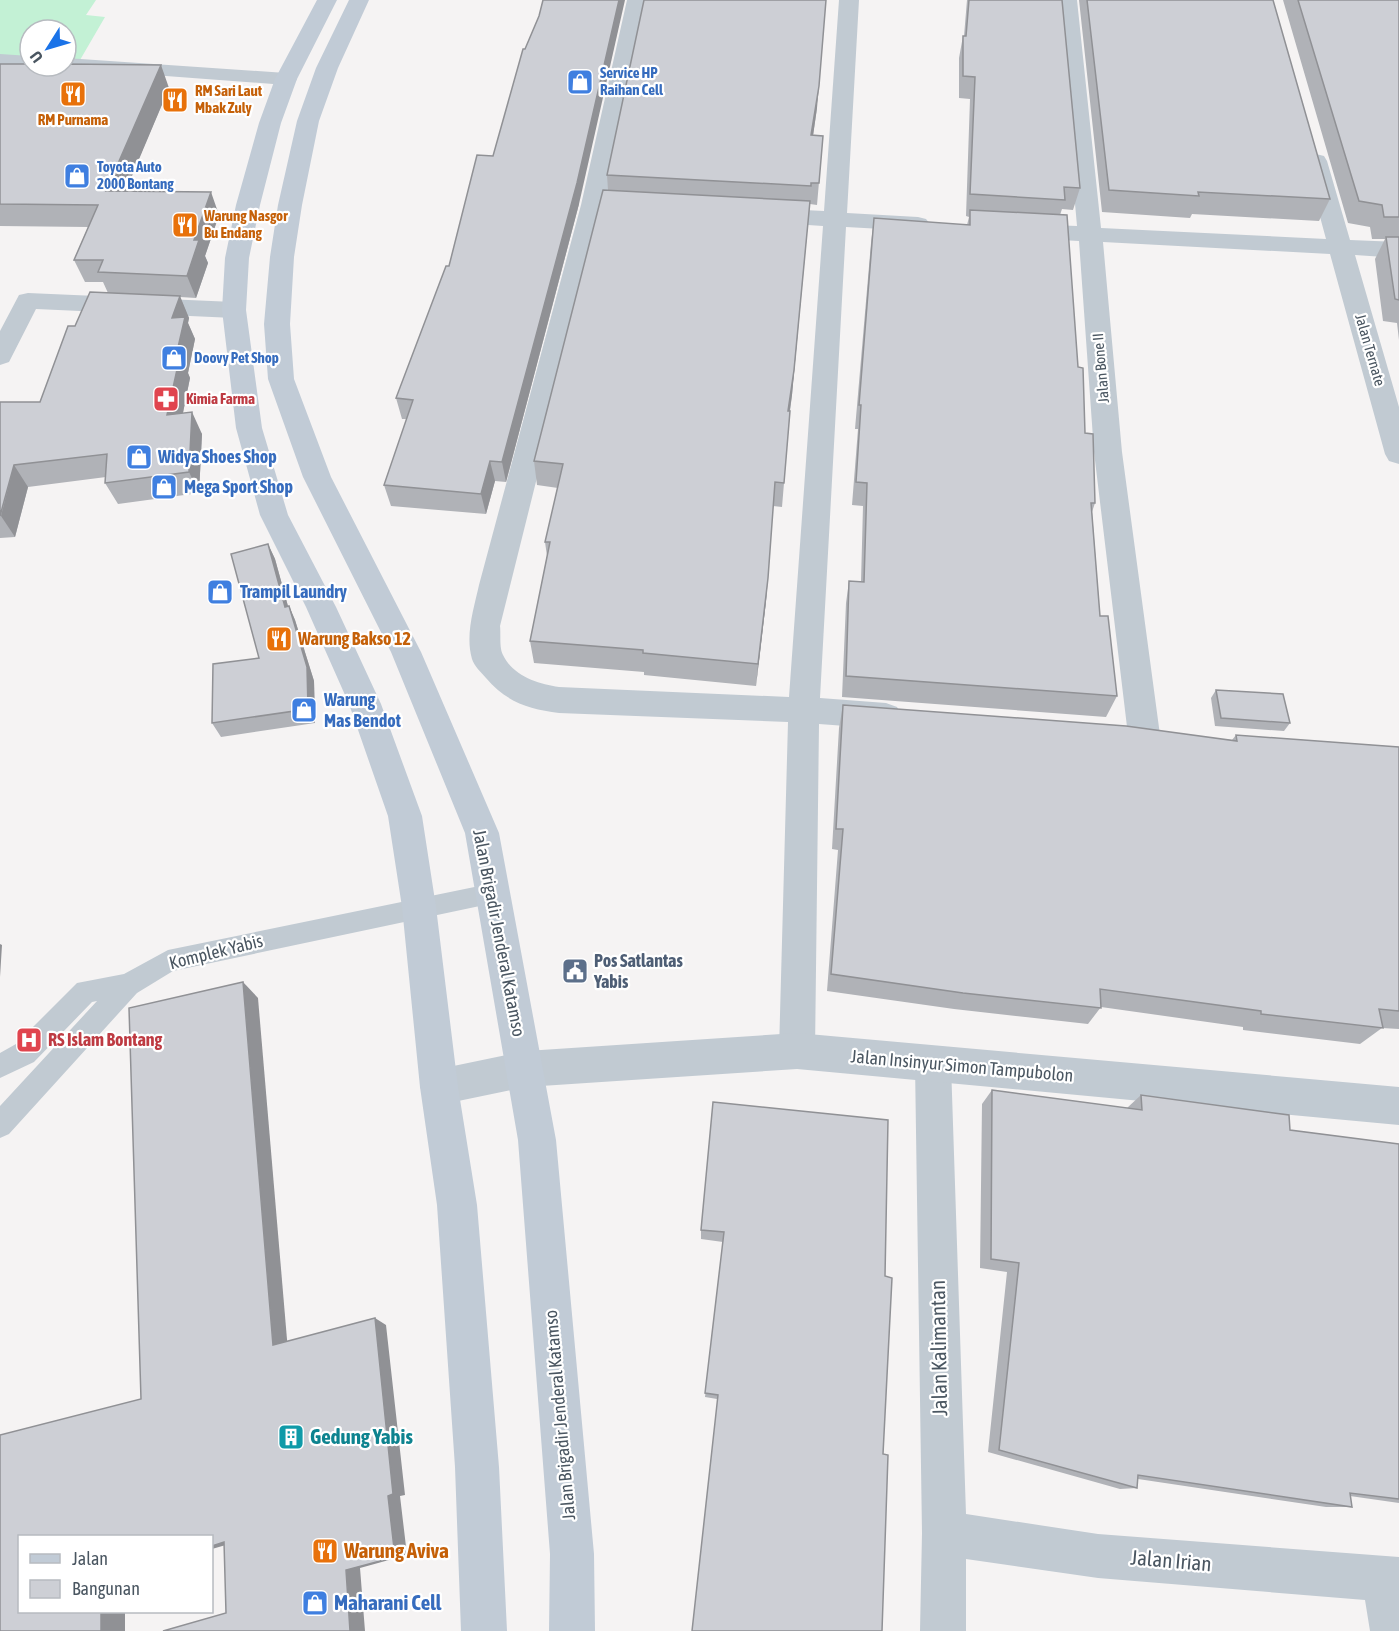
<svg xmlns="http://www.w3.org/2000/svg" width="1399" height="1631" viewBox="0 0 1399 1631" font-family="'Asap Condensed',sans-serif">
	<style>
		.green { fill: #c3f1d5 }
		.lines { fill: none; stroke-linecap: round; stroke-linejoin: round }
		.service { fill: #c1cad2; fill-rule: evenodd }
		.minor { fill: #c1cad2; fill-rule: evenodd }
		.tertiary { fill: #c1cad2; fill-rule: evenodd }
		.secondary { fill: #c1cbd6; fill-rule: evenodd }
		.wall { fill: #b0b2b7 }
		.shaded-wall { fill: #909195 }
		.building { fill: #cdcfd5; stroke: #909195; stroke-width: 1.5 }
		.labels { text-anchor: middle; stroke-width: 4.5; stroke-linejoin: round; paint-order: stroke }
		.far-shop-label { font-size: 15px; font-weight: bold; fill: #366cbe; stroke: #fff; text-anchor: start }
		.far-food-label { font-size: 15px; font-weight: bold; fill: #c56008; stroke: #fff; text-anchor: start }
		.far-street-label { font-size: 15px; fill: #4a5661; stroke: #fff }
		.far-health-label { font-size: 15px; font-weight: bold; fill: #be3a42; stroke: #fff; text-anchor: start }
		.shop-label { font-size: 18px; font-weight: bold; fill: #366cbe; stroke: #fff; text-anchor: start }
		.food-label { font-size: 18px; font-weight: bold; fill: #c56008; stroke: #fff; text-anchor: start }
		.street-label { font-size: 18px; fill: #4a5661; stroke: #fff }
		.service-label { font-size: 18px; font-weight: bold; fill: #4e5e75; stroke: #fff; text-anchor: start }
		.health-label { font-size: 18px; font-weight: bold; fill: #be3a42; stroke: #fff; text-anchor: start }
		.near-street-label { font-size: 21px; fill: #4a5661; stroke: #fff }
		.near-culture-label { font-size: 21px; font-weight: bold; fill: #0d838f; stroke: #fff; text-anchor: start }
		.near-food-label { font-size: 21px; font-weight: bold; fill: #c56008; stroke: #fff; text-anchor: start }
		.near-shop-label { font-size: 21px; font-weight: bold; fill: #366cbe; stroke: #fff; text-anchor: start }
	</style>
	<rect width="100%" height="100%" fill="#f5f3f3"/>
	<!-- green -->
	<polygon class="green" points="0,0 96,0 86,15 105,17 80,60 66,59 66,30 30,30 30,57 0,55"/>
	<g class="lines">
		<!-- service -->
		<polygon class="service" points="494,883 502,886 506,893 502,900 494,903 173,971 137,993 9,1134 0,1138 0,1106 97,1001 92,1002 34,1062 0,1078 0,1053 16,1044 77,983 124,974 168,950"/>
		<!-- minor -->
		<g class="minor">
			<path d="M627,0h20l-42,205 -105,421c1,8 -1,22 3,29 10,21 35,29 56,32l230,10 34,-471 -60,-4 -8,-2 -4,-5 4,-5 8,-2 61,3 15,-211h20l-12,213 71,4 8,2 4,5 -4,5 -8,2 -72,-4 -26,471 66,5 11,4 5,9 -5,9 -11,4 -67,-5 -4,327 -5,13 -13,5 -13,-5 -5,-13 9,-329 -229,-9c-30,-4 -53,-11 -73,-35 -5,-6 -12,-12 -14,-19 -7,-24 2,-51 7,-74l102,-380z"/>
			<polygon points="1057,0 1077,0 1101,228 1326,239 1305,161 1308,156 1316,154 1324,156 1327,161 1350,240 1399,242 1399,258 1355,255 1399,407 1399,464 1389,461 1385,454 1330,254 1103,242 1122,452 1160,735 1155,744 1144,748 1133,744 1128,735 1094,452 1079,241 1023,238 1015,236 1011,231 1015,226 1023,224 1077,226"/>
			<polygon points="0,54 30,56 30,66 38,66 30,68 0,66"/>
			<polygon points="66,58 286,73 294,74 297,79 294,84 286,85 59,68 57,66 66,66"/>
			<polygon points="28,293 234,302 243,304 246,310 243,316 234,318 36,309 9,362 0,365 0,331 19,295"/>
			<polygon points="933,1046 946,1051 951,1064 966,1514 1098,1534 1399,1557 1399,1631 1370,1631 1365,1600 1098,1578 966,1559 966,1631 920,1631 922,1533 915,1064 920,1051"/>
		</g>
		<!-- tertiary -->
		<polygon class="tertiary" points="797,1033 1399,1087 1399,1125 797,1069 526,1087 439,1105 426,1100 420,1087 426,1074 439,1069 526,1051"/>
		<!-- secondary -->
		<g class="secondary">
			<polygon points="317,0 337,0 297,79 281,123 260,205 249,258 246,310 262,428 288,515 336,607 381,704 422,816 436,907 458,1087 477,1205 499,1467 507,1631 461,1631 455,1467 437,1205 420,1087 402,907 388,816 349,704 306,607 260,515 236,428 222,310 225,258 236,205 259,123 275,79"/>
			<polygon points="349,0 369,0 338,68 319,121 302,205 294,257 290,324 294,379 331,477 421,652 499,833 556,1140 594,1554 595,1631 549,1631 550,1554 518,1140 465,833 391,652 303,477 268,379 264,324 270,257 278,205 297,121 316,68"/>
		</g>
	</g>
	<!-- wall -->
	<g class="wall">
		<polygon points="967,0 1062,0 1080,188 1073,210 1062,209 1060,215 1085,433 1095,503 1092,512 1100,616 1117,696 1106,717 842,697 846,603 849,581 861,582 863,506 852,505 858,429 855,429 871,243 874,218 967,225 969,217 966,216 970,99 959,98 959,58 963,36 964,36"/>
		<polygon points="1079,0 1273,0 1330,199 1319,221 1192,214 1190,218 1102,212"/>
		<polygon points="1283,0 1399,0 1399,340 1397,323 1383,321 1375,259 1385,239 1372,239 1370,227 1348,223"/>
		<polygon points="539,16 579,204 506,482 495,481 486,514 391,506 384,485 407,419 402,419 396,398 493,156 525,49"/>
		<polygon points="0,64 169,88 125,191 219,215 205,256 208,263 196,298 180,297 189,318 188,323 195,339 188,373 190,378 183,413 202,434 199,493 118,504 105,483 106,477 28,487 15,537 0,538 0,402 40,402 75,326 108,293 103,282 85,282 74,260 88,227 0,226"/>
		<polygon points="817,108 813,135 823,136 817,205 810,204 809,208 792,395 790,411 782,507 773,506 766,601 756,686 644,675 644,672 534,663 530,641 547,556 545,542 558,488 537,485 534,461 608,190 607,175"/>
		<polygon points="268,544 275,559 288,606 289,606 295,620 314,681 315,723 221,737 212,723 259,658"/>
		<polygon points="1216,690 1290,723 1284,731 1215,726 1211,698"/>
		<polygon points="843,705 1232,740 1236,735 1399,747 1399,1029 1382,1028 1360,1044 1243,1030 1243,1027 1101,1007 1088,1024 954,1009 827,991 838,850 832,849 839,728"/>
		<polygon points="992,1090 1127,1108 1141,1095 1290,1130 1399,1144 1399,1503 1350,1496 1352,1507 1326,1507 1138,1479 1137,1488 1120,1489 988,1452 1007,1272 980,1268 982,1104"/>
		<polygon points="713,1102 885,1276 883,1454 717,1399 705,1397 723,1242 701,1239 701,1230"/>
	</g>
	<!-- shaded-wall -->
	<g class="shaded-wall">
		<polygon points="619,0 625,0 579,204 506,482 502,462"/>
		<polygon points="161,65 169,88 116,214 106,191"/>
		<polygon points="819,86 817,108 810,157 811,135"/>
		<polygon points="211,192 219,215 205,256 208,263 196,298 187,276 194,240"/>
		<polygon points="810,201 792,395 786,436 788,411"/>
		<polygon points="180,296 189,318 188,323 195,339 188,373 190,378 178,437 167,415 176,356 172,318"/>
		<polygon points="192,412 202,434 199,493 189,472"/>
		<polygon points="490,461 495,481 486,514 481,494"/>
		<polygon points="14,465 28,487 15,537 1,516"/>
		<polygon points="268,544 275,559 292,621 285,607"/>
		<polygon points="768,578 766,601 756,686 758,664"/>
		<polygon points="289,606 295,620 314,681 315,723 308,709"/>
		<polygon points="0,944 2,945 0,977"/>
		<polygon points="243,982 258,998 288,1351 273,1345"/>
		<polygon points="375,1318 386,1325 405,1495 400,1496 407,1555 360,1568 365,1631 350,1631 346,1570 388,1496"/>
		<polygon points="243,1540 212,1549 212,1546 224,1542"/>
		<rect x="101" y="1611" width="24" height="20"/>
	</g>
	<!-- building -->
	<g class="building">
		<polygon points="543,0 619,0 577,183 502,462 490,461 481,494 384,485 413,400 396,398 446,266 449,266 477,155 493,156 523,49 525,49 539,16"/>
		<polygon points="644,0 826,0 819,86 811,135 823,136 819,183 811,183 811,186 607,175"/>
		<polygon points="969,0 1062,0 1080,188 1064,187 1065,200 970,194 975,77 963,76 963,36 966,36"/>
		<polygon points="1087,0 1273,0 1330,199 1198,192 1199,196 1109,190"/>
		<polygon points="1298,0 1399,0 1399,217 1384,217 1382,205 1359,201"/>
		<polygon points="0,64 30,64 30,66 66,66 66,64 161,65 106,191 211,192 194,240 199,240 187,276 98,272 103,260 74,260 98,205 0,204"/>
		<polygon points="603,190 810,201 794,370 788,411 790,411 784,483 775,482 768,578 758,664 643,653 643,650 530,641 550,542 545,542 563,464 534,461"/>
		<polygon points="970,210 1067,215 1078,367 1083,368 1085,433 1093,434 1095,503 1091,503 1100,616 1108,616 1117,696 846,676 849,581 864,582 867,483 856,482 861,405 859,405 874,218 970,225"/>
		<polygon points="1386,237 1399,237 1399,300 1395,299"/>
		<polygon points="90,292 180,296 172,318 185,317 176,356 180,356 167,415 192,412 189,472 105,483 107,454 14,465 0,516 0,402 40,402 68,326 75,326"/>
		<polygon points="268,544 285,607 289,606 307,667 308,709 212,723 213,664 259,658 231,554"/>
		<polygon points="1216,690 1283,694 1290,723 1221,718"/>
		<polygon points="843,705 1126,726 1237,741 1236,735 1399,747 1399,1011 1379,1009 1383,1028 1261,1014 1261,1011 1100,989 1101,1008 963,993 831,974 843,829 836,829"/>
		<polygon points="243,982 273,1345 375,1318 393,1494 388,1496 395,1557 346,1570 350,1631 163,1631 226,1613 224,1542 212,1546 212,1536 20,1536 20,1611 101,1611 101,1631 0,1631 0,1435 141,1399 129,1008"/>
		<polygon points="992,1090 1142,1110 1141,1095 1289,1115 1290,1130 1399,1144 1399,1499 1350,1493 1352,1507 1138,1475 1137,1488 999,1450 1019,1263 991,1259"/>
		<polygon points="713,1102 888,1120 885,1276 892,1278 883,1454 888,1455 882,1631 692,1631 718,1395 705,1393 724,1232 701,1230"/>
	</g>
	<!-- icons -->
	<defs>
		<symbol id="shop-square" viewBox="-11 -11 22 22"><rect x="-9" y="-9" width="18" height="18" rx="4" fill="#3f7fe0" stroke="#fff"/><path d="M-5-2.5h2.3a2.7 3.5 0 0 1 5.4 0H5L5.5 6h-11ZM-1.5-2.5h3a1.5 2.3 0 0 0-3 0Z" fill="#fff"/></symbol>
		<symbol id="restaurant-square" viewBox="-11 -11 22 22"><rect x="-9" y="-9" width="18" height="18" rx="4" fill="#e8710a" stroke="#fff"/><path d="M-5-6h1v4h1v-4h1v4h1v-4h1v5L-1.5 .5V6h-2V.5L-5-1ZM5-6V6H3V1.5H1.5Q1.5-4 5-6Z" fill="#fff"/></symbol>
		<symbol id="pharmacy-square" viewBox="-11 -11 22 22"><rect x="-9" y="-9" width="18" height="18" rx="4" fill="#e0444e" stroke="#fff"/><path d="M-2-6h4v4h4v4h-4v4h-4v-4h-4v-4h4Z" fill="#fff"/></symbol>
		<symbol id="civic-square" viewBox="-11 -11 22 22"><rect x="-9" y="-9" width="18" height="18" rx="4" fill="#5c6f8a" stroke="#fff"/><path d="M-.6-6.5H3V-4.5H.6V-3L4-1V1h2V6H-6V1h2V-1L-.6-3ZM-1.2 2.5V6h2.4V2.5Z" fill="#fff"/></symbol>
		<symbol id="hospital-square" viewBox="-11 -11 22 22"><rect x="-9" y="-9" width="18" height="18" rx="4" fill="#e0444e" stroke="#fff"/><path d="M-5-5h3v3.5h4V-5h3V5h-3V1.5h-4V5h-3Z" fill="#fff"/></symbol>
		<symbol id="building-square" viewBox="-11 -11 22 22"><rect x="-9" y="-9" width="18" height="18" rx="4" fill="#0f9aa8" stroke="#fff"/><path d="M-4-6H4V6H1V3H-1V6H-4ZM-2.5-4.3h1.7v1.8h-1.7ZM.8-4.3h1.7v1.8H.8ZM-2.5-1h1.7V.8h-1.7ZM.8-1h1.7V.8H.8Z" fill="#fff"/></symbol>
	</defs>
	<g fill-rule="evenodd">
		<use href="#shop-square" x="565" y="67" width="30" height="30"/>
		<use href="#restaurant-square" x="58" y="79" width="30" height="30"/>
		<use href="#restaurant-square" x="160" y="85" width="30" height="30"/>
		<use href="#shop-square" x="62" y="161" width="30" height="30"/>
		<use href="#restaurant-square" x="170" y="210" width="30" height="30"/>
		<use href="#shop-square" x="159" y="343" width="30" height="30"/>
		<use href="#pharmacy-square" x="151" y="384" width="30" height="30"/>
		<use href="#shop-square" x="124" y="442" width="30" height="30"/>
		<use href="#shop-square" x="149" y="472" width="30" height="30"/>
		<use href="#shop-square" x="205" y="577" width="30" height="30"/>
		<use href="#restaurant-square" x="264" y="624" width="30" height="30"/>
		<use href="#shop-square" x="289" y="695" width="30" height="30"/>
		<use href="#civic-square" x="560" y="956" width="30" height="30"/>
		<use href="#hospital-square" x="14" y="1025" width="30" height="30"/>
		<use href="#building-square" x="276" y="1422" width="30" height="30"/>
		<use href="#restaurant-square" x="310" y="1536" width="30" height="30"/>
		<use href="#shop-square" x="300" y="1588" width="30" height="30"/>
	</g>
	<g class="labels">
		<!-- far-shop labels -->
		<g class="far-shop-label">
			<text x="600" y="78">Service HP<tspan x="600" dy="17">Raihan Cell</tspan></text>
			<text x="97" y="172">Toyota Auto<tspan x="97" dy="17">2000 Bontang</tspan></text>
			<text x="194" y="363">Doovy Pet Shop</text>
		</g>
		<!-- far-food labels -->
		<g class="far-food-label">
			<text x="195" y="96">RM Sari Laut<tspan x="195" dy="17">Mbak Zuly</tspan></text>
			<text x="73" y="125" text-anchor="middle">RM Purnama</text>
			<text x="204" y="221">Warung Nasgor<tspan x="204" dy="17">Bu Endang</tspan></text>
		</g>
		<!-- far-street labels -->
		<g class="far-street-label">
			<text transform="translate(1370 350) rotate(74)" y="5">Jalan Ternate</text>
			<text transform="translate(1101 368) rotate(-95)" y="5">Jalan Bone II</text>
		</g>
		<!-- far-health labels -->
		<g class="far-health-label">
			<text x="186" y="404">Kimia Farma</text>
		</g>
		<!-- shop labels -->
		<g class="shop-label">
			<text x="158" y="463">Widya Shoes Shop</text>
			<text x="184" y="493">Mega Sport Shop</text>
			<text x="240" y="598">Trampil Laundry</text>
			<text x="324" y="706">Warung<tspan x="324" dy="21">Mas Bendot</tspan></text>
		</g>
		<!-- food labels -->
		<g class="food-label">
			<text x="298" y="645">Warung Bakso 12</text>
		</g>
		<!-- street labels -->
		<g class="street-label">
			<text transform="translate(499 933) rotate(79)" y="6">Jalan Brigadir Jenderal Katamso</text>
			<text transform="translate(216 952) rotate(-14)" y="6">Komplek Yabis</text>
			<text transform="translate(962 1066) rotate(5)" y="6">Jalan Insinyur Simon Tampubolon</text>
			<text transform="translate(560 1415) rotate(-95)" y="6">Jalan Brigadir Jenderal Katamso</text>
		</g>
		<!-- service labels -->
		<g class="service-label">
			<text x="594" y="967">Pos Satlantas<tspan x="594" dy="21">Yabis</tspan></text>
		</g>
		<!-- health labels -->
		<g class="health-label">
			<text x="48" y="1046">RS Islam Bontang</text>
		</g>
		<!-- near-street labels -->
		<g class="near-street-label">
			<text transform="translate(939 1348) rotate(-91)" y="7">Jalan Kalimantan</text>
			<text transform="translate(1171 1561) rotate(5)" y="7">Jalan Irian</text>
		</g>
		<!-- near-culture labels -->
		<g class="near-culture-label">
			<text x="310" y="1444">Gedung Yabis</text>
		</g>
		<!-- near-food labels -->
		<g class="near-food-label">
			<text x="344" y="1558">Warung Aviva</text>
		</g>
		<!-- near-shop labels -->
		<g class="near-shop-label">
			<text x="334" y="1610">Maharani Cell</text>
		</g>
	</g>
	<!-- legend -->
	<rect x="18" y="1535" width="195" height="78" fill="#ffffff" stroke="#b7bbc0" stroke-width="1.5"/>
	<rect x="30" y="1554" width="30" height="9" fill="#c1cbd6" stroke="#b7bbc0" stroke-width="1.5"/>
	<text x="72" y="1565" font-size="18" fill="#4a5661">Jalan</text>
	<rect x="30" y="1580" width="30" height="18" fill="#cdcfd5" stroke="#b7bbc0" stroke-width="1.5"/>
	<text x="72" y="1595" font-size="18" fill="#4a5661">Bangunan</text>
	<!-- north arrow -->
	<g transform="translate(48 48) rotate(233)"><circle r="28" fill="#ffffff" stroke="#b7bbc0" stroke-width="1.5"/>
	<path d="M0-4.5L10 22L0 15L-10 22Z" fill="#1a73e8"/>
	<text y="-9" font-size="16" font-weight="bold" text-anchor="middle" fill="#4a5661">U</text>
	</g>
</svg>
